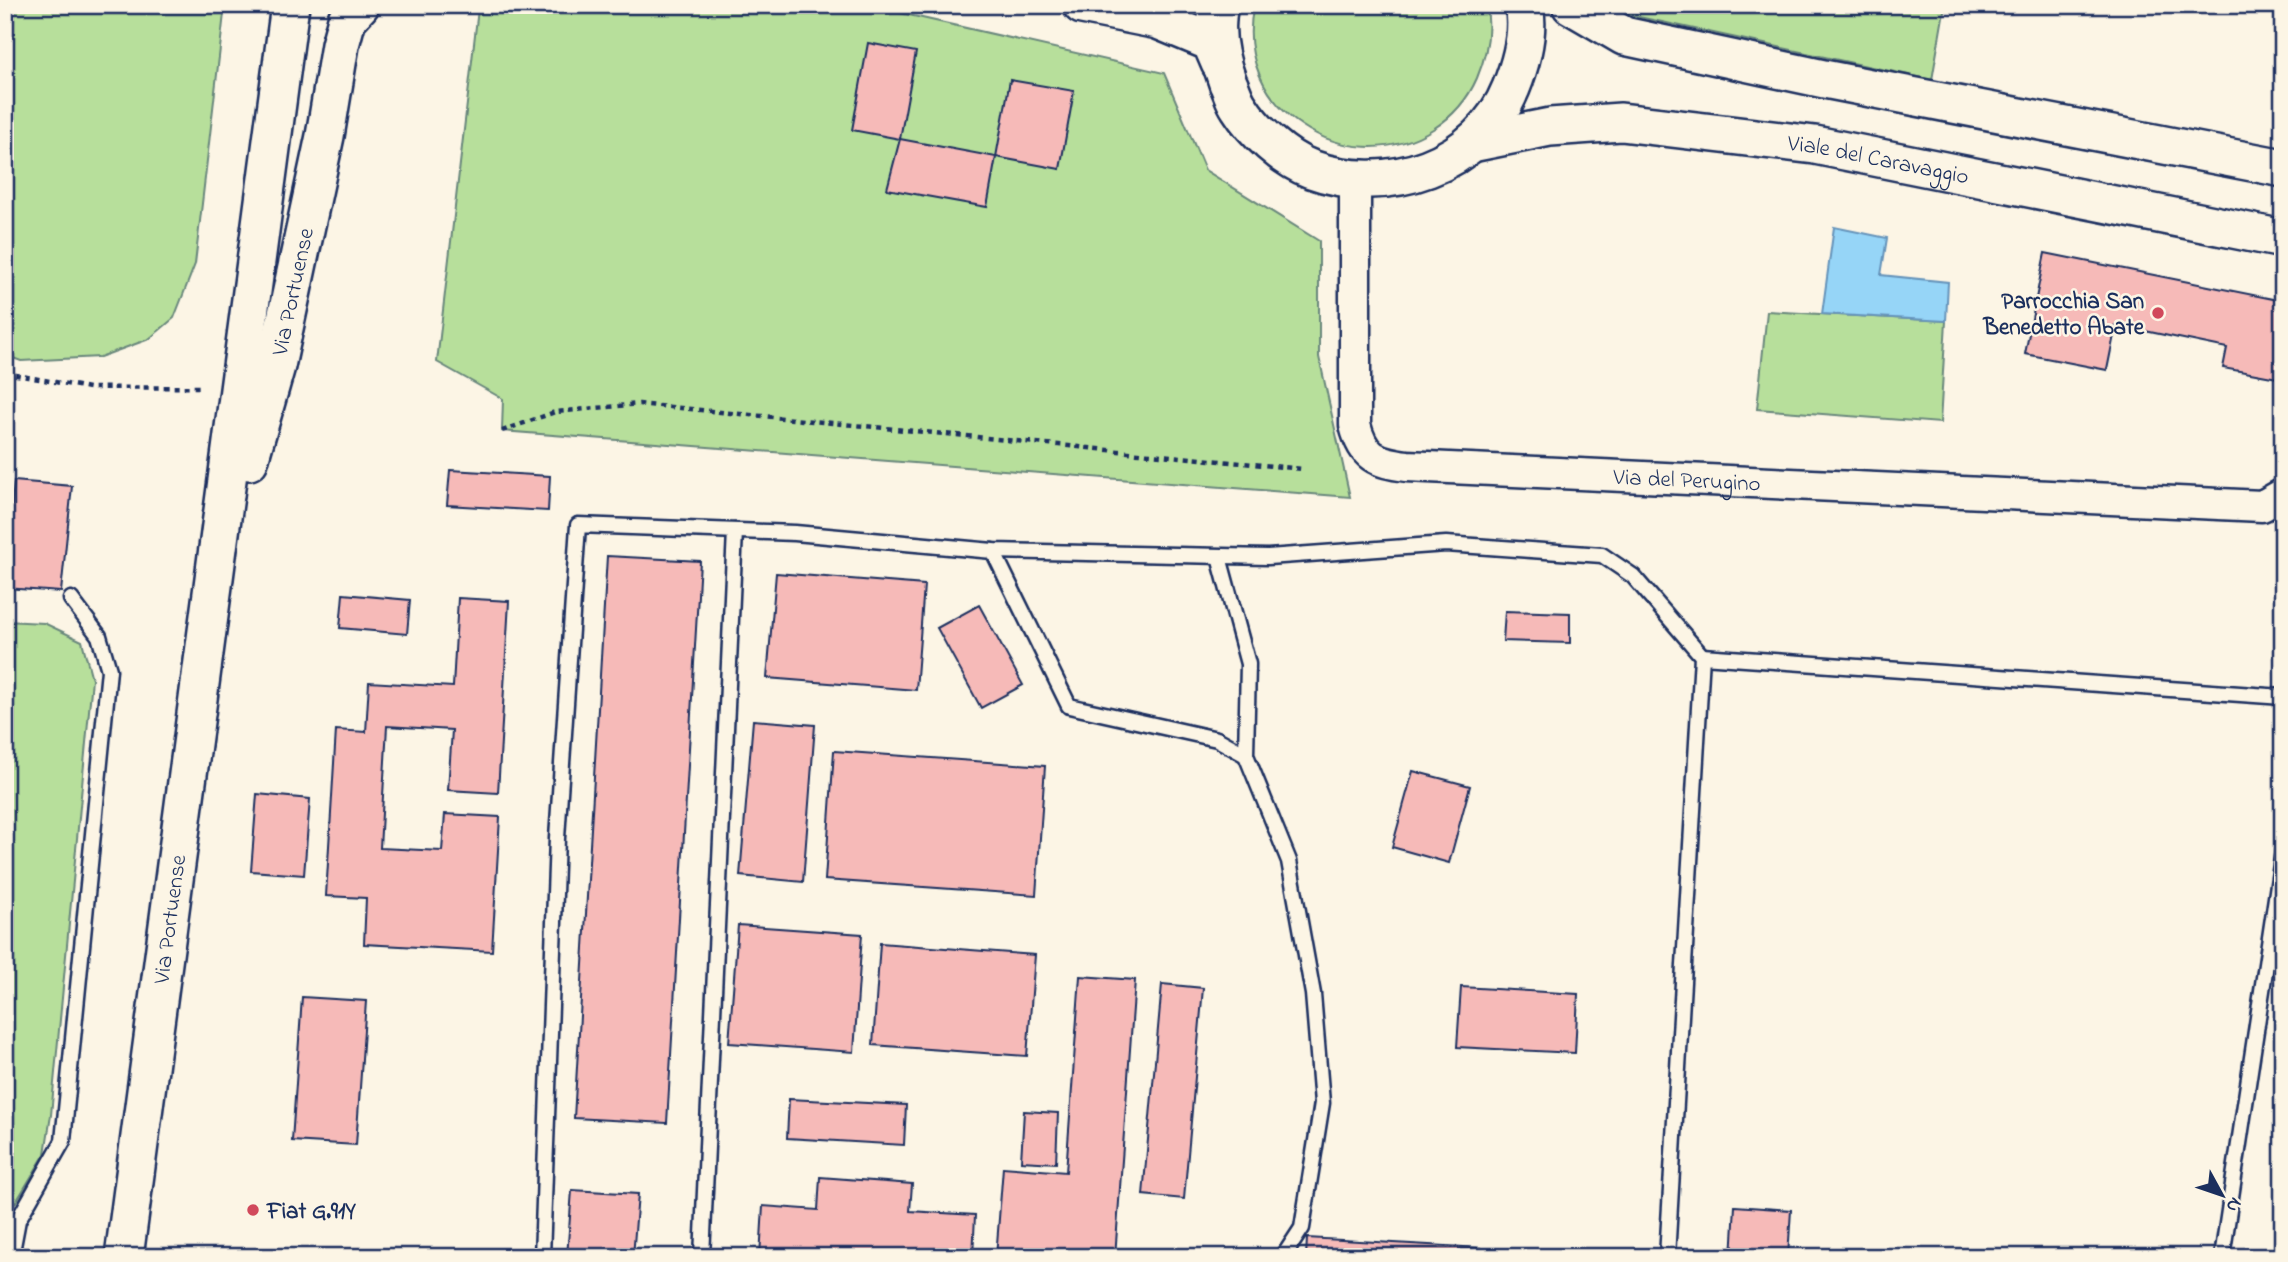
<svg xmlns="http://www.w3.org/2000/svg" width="2288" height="1262" viewBox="0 0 2288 1262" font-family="'Indie Flower',sans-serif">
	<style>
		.green { fill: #b7df9b; stroke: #69877c; stroke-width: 2 }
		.water { fill: #96d5f7; stroke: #6593ba; stroke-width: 2 }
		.building { fill: #f6bab8; stroke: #1b2f5e; stroke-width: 2 }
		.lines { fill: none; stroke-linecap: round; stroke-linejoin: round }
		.service-casing { stroke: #1b2f5e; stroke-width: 19 }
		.minor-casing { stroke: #1b2f5e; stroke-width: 35 }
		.tertiary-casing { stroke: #1b2f5e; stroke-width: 42 }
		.path { stroke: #1b2f5e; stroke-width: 4.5; stroke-dasharray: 5 5; stroke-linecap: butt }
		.service { stroke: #fcf5e5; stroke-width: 14 }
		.minor { stroke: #fcf5e5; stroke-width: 30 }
		.tertiary { stroke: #fcf5e5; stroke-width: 37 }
		.poi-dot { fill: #d1495b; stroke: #fcf5e5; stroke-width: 2.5 }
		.labels { text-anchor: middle; stroke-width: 5; stroke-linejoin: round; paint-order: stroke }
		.street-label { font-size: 23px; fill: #1b2f5e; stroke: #fcf5e5 }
		.poi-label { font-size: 23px; font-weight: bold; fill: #1b2f5e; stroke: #fcf5e5; text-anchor: end }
	</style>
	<rect width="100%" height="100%" fill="#fcf5e5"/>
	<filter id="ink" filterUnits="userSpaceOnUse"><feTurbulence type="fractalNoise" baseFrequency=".0143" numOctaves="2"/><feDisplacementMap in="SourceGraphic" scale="14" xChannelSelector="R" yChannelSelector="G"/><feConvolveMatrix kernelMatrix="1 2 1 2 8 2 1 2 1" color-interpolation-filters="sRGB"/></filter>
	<g filter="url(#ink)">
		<!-- green -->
		<g class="green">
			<polygon points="5,5 225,5 195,264 174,318 149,339 100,357 21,361 5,355"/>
			<polygon points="481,5 865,5 1164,73 1205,170 1319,241 1319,357 1350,497 502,431 503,399 437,362 478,9"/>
			<path d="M1254,5h232c6,25 1,49 -9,73 -9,21 -25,39 -44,51 -87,54 -203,-22 -179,-124z"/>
			<polygon points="1607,5 1945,5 1932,80 1625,14"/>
			<polygon points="1767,311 1946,321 1940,423 1757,409"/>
			<polygon points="5,621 44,623 82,641 92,679 51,1115 45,1154 16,1202 5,1210"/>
		</g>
		<!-- water -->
		<polygon class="water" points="1834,227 1887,238 1881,275 1948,282 1946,321 1822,314"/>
		<!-- building -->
		<g class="building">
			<polygon points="868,43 916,52 900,139 852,130"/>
			<polygon points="1010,80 1074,91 1060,169 996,157"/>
			<polygon points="900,139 996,157 987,207 887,189"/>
			<polygon points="2045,253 2283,301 2283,379 2223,368 2227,348 2116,325 2107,370 2025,354"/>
			<polygon points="450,470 550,476 548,511 447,505"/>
			<polygon points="14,481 72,486 61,592 5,588"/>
			<polygon points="607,556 700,561 667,1123 574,1118"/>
			<polygon points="776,573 924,585 916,690 767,678"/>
			<polygon points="343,594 410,600 407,634 340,628"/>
			<polygon points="458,598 509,601 498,793 448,790 452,730 387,726 380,848 442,851 445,814 500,817 492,951 364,944 366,898 326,896 336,730 366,732 369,682 453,687"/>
			<polygon points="979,605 1023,685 981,708 937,628"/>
			<polygon points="1505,611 1570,613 1570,643 1503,641"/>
			<polygon points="753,720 815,725 803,882 740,876"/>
			<polygon points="834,751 1045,766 1036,895 825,880"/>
			<polygon points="1413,771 1470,786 1449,863 1392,847"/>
			<polygon points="257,794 310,799 304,875 251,871"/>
			<polygon points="738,925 862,934 854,1052 729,1043"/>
			<polygon points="880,943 1035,955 1027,1056 873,1045"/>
			<polygon points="1080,976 1135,980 1115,1257 996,1257 1003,1167 1066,1172"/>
			<polygon points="1162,984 1203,988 1184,1199 1143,1195"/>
			<polygon points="1461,987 1578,994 1575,1053 1457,1047"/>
			<polygon points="302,997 366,1001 356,1145 292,1141"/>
			<polygon points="789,1099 906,1105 904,1145 787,1138"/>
			<polygon points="1024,1111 1058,1113 1056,1163 1021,1161"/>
			<polygon points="820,1177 912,1184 910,1211 975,1215 973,1257 760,1257 763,1206 818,1210"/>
			<polygon points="572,1190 638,1194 633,1257 567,1257"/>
			<polygon points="1735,1206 1791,1210 1788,1257 1732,1257"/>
			<polygon points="1307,1238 1480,1248 1480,1257 1306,1257"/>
		</g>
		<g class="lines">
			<defs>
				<g id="service">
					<polyline points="993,551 1069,706 1217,739 1246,755"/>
					<polyline points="1219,557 1248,664 1246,755 1289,861 1313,994 1322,1103 1302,1228 1283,1257"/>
					<polyline points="1702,656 2283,697"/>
					<polyline points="11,1257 18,1220 63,1141 109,670 99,636 71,599"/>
					<polyline points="542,1257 557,838 578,525 795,533 993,551 1268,557 1446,544 1602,555 1633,576 1702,656 1667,1257"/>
					<polyline points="702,1257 735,531"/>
					<polyline points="2222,1257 2283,851"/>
				</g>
				<g id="minor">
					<path id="s1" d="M1355,180v245c8,32 21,37 52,41l855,40 21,-12"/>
				</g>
				<g id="tertiary">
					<polyline points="1082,5 1158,20 1211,42 1220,63"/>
					<path d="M1219,5c-6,26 0,54 9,78 4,8 6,17 11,24 15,24 45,52 72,62 76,28 169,-3 200,-81 10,-25 19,-55 13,-83"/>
					<polyline points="1571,5 1624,36 1824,79 2283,168"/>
					<path id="s2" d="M1472,143l78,-16 71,-5 194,23 468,94"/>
					<path id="s3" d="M249,461l27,-95 49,-230 15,-91 7,-26 13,-14"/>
					<path id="s4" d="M124,1257l166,-1252"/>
				</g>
			</defs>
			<!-- service casing -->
			<use href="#service" class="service-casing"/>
			<!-- minor casing -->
			<use href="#minor" class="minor-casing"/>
			<!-- tertiary casing -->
			<use href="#tertiary" class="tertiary-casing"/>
			<!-- path -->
			<g class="path">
				<polyline points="5,373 89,388 203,387"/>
				<polyline points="502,431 555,412 639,404 1303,469"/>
			</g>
			<!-- service -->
			<use href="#service" class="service"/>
			<!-- minor -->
			<use href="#minor" class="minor"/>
			<!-- tertiary -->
			<use href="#tertiary" class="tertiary"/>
		</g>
	</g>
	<!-- markers -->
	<g class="poi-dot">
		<circle cx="2158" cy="313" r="7"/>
		<circle cx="253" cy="1210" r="7"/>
	</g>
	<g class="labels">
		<!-- street labels -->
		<g class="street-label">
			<text dy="8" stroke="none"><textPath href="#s2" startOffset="411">Viale del Caravaggio</textPath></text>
			<text dy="8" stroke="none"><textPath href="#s3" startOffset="175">Via Portuense</textPath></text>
			<text dy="8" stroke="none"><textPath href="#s1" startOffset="598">Via del Perugino</textPath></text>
			<text dy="8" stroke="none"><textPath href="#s4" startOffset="341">Via Portuense</textPath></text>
		</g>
		<!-- poi labels -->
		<g class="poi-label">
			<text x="2144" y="308">Parrocchia San<tspan x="2144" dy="26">Benedetto Abate</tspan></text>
			<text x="267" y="1218" text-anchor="start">Fiat G.91Y</text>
		</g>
	</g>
	<!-- margin -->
	<rect width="2288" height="1262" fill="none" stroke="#fcf5e5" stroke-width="28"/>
	<rect x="14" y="14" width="2260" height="1234" fill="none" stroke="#1b2f5e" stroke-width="2.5" filter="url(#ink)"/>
	<!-- north arrow -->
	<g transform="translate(2222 1195) rotate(130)" stroke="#fcf5e5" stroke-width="5" paint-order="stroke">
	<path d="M0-5L12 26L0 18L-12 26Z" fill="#1b2f5e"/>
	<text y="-10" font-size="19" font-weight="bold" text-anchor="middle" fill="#1b2f5e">N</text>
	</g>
</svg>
